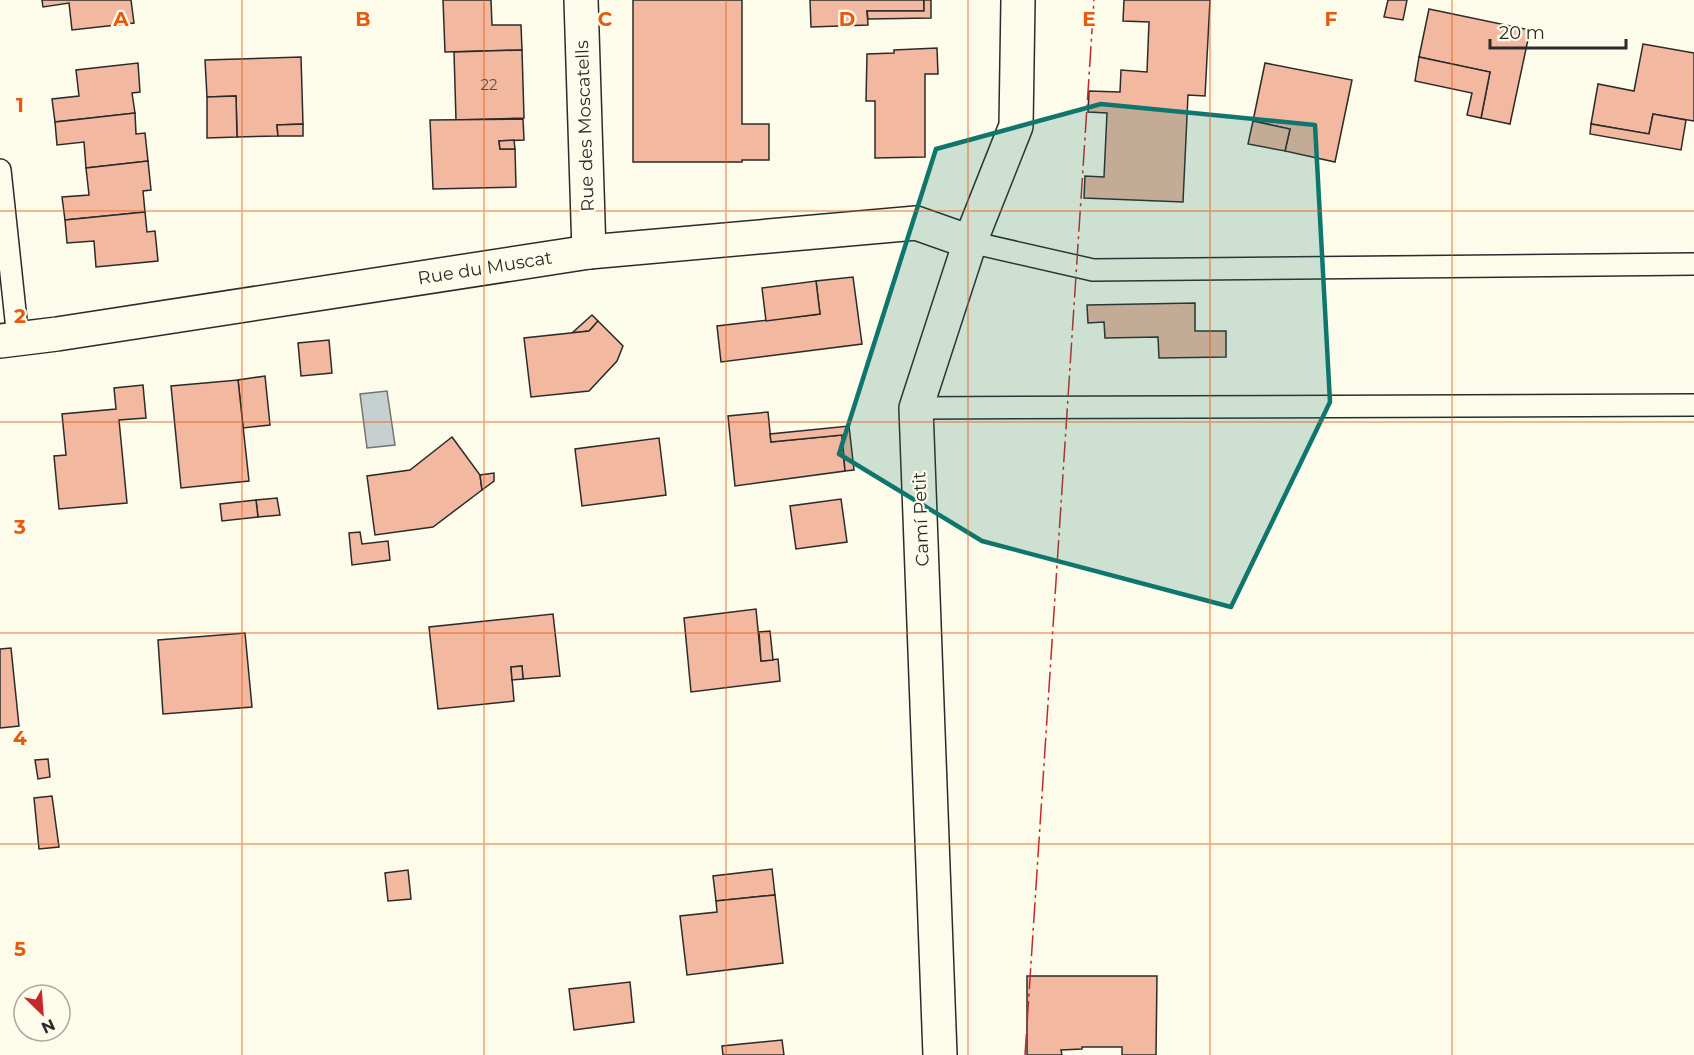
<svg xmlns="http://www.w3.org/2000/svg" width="1694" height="1055" viewBox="0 0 1694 1055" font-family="Montserrat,sans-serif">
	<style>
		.water { fill: #c7d0d0; stroke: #74746e; stroke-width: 1.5 }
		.building { fill: #f2b8a0; stroke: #2b2b2b; stroke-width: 1.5 }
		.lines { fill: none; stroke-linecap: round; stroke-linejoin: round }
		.lane-casing { stroke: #2b2b2b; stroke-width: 24 }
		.street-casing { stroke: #2b2b2b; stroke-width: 36 }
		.lane { stroke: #fdfbea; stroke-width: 21 }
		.street { stroke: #fdfbea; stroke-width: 33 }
		.power { stroke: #c62828; stroke-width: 1.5; stroke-dasharray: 21 4.5 3 4.5; stroke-linecap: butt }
		.marked { fill: #0f766e; fill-opacity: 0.2; stroke: #0f766e; stroke-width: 4.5; stroke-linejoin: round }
		.grid { fill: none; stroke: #e8590c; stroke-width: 1.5; stroke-opacity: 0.55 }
		.labels { text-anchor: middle; stroke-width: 4.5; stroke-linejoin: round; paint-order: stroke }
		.number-label { font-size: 15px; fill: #5d4e48 }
		.street-label { font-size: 18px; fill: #2b2b2b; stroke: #fdfbea }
		.grid-label { font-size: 20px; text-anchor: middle; font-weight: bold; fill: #e8590c; stroke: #fdfbea; stroke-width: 4.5; stroke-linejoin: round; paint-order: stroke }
	</style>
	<rect width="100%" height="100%" fill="#fdfbea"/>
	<!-- water -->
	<polygon class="water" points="387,391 395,445 367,448 360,394"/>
	<!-- building -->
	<g class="building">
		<polygon points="42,0 131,0 134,23 72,30 69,3 43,7"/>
		<polygon points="443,0 491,0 492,25 521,25 522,50 445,52"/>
		<polygon points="633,0 742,0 742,124 769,124 769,160 742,160 742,162 633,162"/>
		<polygon points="810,0 924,0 924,11 867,11 868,25 811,27"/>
		<polygon points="924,0 931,0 931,18 868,19 867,11 924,11"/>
		<polygon points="1124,0 1210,0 1205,96 1188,95 1183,202 1084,198 1085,176 1104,177 1107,113 1088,112 1089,91 1120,92 1121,70 1147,72 1149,22 1123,21"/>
		<polygon points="1388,0 1407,0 1403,20 1384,17"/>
		<polygon points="1429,9 1530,30 1510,124 1481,118 1490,72 1419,57"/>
		<polygon points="1643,44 1694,53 1694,121 1653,114 1649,134 1591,124 1598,84 1634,91"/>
		<polygon points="937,48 938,74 925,74 925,157 875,158 875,101 866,101 867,54 894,53 894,50"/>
		<polygon points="522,50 524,118 456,120 454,52"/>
		<polygon points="301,57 303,124 277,125 278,136 237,137 236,96 207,97 205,60"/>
		<polygon points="1419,57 1490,72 1481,118 1467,115 1472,93 1415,81"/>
		<polygon points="138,63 140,92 132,93 135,113 55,122 52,99 79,96 76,70"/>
		<polygon points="1265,63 1352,80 1335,162 1285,151 1290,129 1253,121"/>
		<polygon points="236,96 237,137 207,138 207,97"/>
		<polygon points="135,113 136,134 145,133 148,161 86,168 84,142 57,145 55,122"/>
		<polygon points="1653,114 1686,120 1681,150 1590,134 1591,124 1649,134"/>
		<polygon points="523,119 524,140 499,141 500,149 515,149 516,187 433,189 430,120"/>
		<polygon points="1253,121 1290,129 1285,151 1248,144"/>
		<polygon points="303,124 303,136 278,136 277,125"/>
		<polygon points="514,140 515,149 500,149 499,141"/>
		<polygon points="148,161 151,190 143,191 145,212 65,220 62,197 89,195 86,168"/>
		<polygon points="145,212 147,232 155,231 158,261 96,267 94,241 67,243 65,220"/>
		<polygon points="853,277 862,344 721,362 717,326 820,314 816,281"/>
		<polygon points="816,281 820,314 766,321 762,288"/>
		<polygon points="1195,303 1195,331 1226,331 1226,357 1159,358 1158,337 1105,338 1104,322 1088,323 1087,305"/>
		<polygon points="592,315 598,321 589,331 572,333"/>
		<polygon points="598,321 623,346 617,361 589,391 531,397 524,338 589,331"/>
		<polygon points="329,340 332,373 301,376 298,343"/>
		<polygon points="265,376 270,425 243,428 238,380"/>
		<polygon points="238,380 249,481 181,488 171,386"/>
		<polygon points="143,385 146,418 119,420 127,503 59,509 54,456 66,455 62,414 116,409 114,388"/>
		<polygon points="768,412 771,442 842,435 845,471 735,486 728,416"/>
		<polygon points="849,426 854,470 845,471 842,435 771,442 770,434"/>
		<polygon points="452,437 480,475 482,490 433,527 375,535 367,476 410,470"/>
		<polygon points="659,438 666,495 582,506 575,449"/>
		<polygon points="494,473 494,481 482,490 480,475"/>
		<polygon points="277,498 280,515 258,517 256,500"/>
		<polygon points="841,499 847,542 796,549 790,506"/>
		<polygon points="256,500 258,517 222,521 220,504"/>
		<polygon points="360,532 362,544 388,541 390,560 352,565 349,533"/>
		<polygon points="756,609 761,661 778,659 780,681 691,692 684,618"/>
		<polygon points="553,614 560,676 523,679 522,666 511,667 514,701 438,709 429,627"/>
		<polygon points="770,631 773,660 761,661 759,632"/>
		<polygon points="245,633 252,707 163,714 158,640"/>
		<polygon points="11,648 19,726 0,728 0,649"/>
		<polygon points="522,666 523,679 512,680 511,667"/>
		<polygon points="48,759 50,777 38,779 35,760"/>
		<polygon points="52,796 59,847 39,849 34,798"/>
		<polygon points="772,869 775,895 716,901 713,876"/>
		<polygon points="408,870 411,899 388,901 385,873"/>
		<polygon points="775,895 783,963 687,975 680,916 717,912 716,901"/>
		<polygon points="1027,976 1157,976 1156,1055 1122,1055 1122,1047 1082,1047 1082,1049 1061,1050 1062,1055 1027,1055"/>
		<polygon points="630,982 634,1022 574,1030 569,989"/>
		<polygon points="782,1040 784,1055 723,1055 722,1046"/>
	</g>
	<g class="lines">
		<defs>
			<g id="lane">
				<polyline points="0,170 18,339"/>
				<polyline points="970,242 1093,270 1694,264"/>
				<polyline points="916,408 1694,405"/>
			</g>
			<g id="street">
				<polyline points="581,0 589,252"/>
				<polyline points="0,341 57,334 589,252 916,223 970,242"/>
				<polyline points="940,1055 916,408 970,242 1016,126 1018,0"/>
			</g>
		</defs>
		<!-- lane casing -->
		<use href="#lane" class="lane-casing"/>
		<!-- street casing -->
		<use href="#street" class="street-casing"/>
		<!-- lane -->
		<use href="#lane" class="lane"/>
		<!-- street -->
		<use href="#street" class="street"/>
		<!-- power -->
		<polyline class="power" points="1025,1055 1094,0"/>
	</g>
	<!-- marked area -->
	<path class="marked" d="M1101,104l214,21 15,277 -99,205 -249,-66 -143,-87 97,-305z"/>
	<!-- grid -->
	<path class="grid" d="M242,0v1055M484,0v1055M726,0v1055M968,0v1055M1210,0v1055M1452,0v1055M0,211h1694M0,422h1694M0,633h1694M0,844h1694"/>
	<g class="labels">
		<!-- number labels -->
		<g class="number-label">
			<text x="489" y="90">22</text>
		</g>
		<!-- street labels -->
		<g class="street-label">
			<text transform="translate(585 126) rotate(-92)" y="6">Rue des Moscatells</text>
			<text transform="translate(485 268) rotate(-9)" y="6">Rue du Muscat</text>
			<text transform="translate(921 519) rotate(-92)" y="6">Camí Petit</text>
		</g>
	</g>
	<g class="grid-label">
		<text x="121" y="26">A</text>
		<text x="363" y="26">B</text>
		<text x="605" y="26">C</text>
		<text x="847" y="26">D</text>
		<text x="1089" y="26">E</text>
		<text x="1331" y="26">F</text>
		<text x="20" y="112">1</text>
		<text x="20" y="323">2</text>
		<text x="20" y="534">3</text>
		<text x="20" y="745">4</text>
		<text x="20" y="956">5</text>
	</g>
	<!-- north arrow -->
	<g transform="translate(42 1013) rotate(155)"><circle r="28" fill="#fdfbea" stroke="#a9a89e" stroke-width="1.5"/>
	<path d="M0-4.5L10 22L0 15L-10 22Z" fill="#c62828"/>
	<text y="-9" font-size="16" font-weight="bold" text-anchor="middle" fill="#2b2b2b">N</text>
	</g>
	<!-- scale -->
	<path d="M1490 39v9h136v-9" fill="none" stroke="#2b2b2b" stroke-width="3"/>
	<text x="1499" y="39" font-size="18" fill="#2b2b2b" stroke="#fdfbea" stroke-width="4.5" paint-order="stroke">20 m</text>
</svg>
